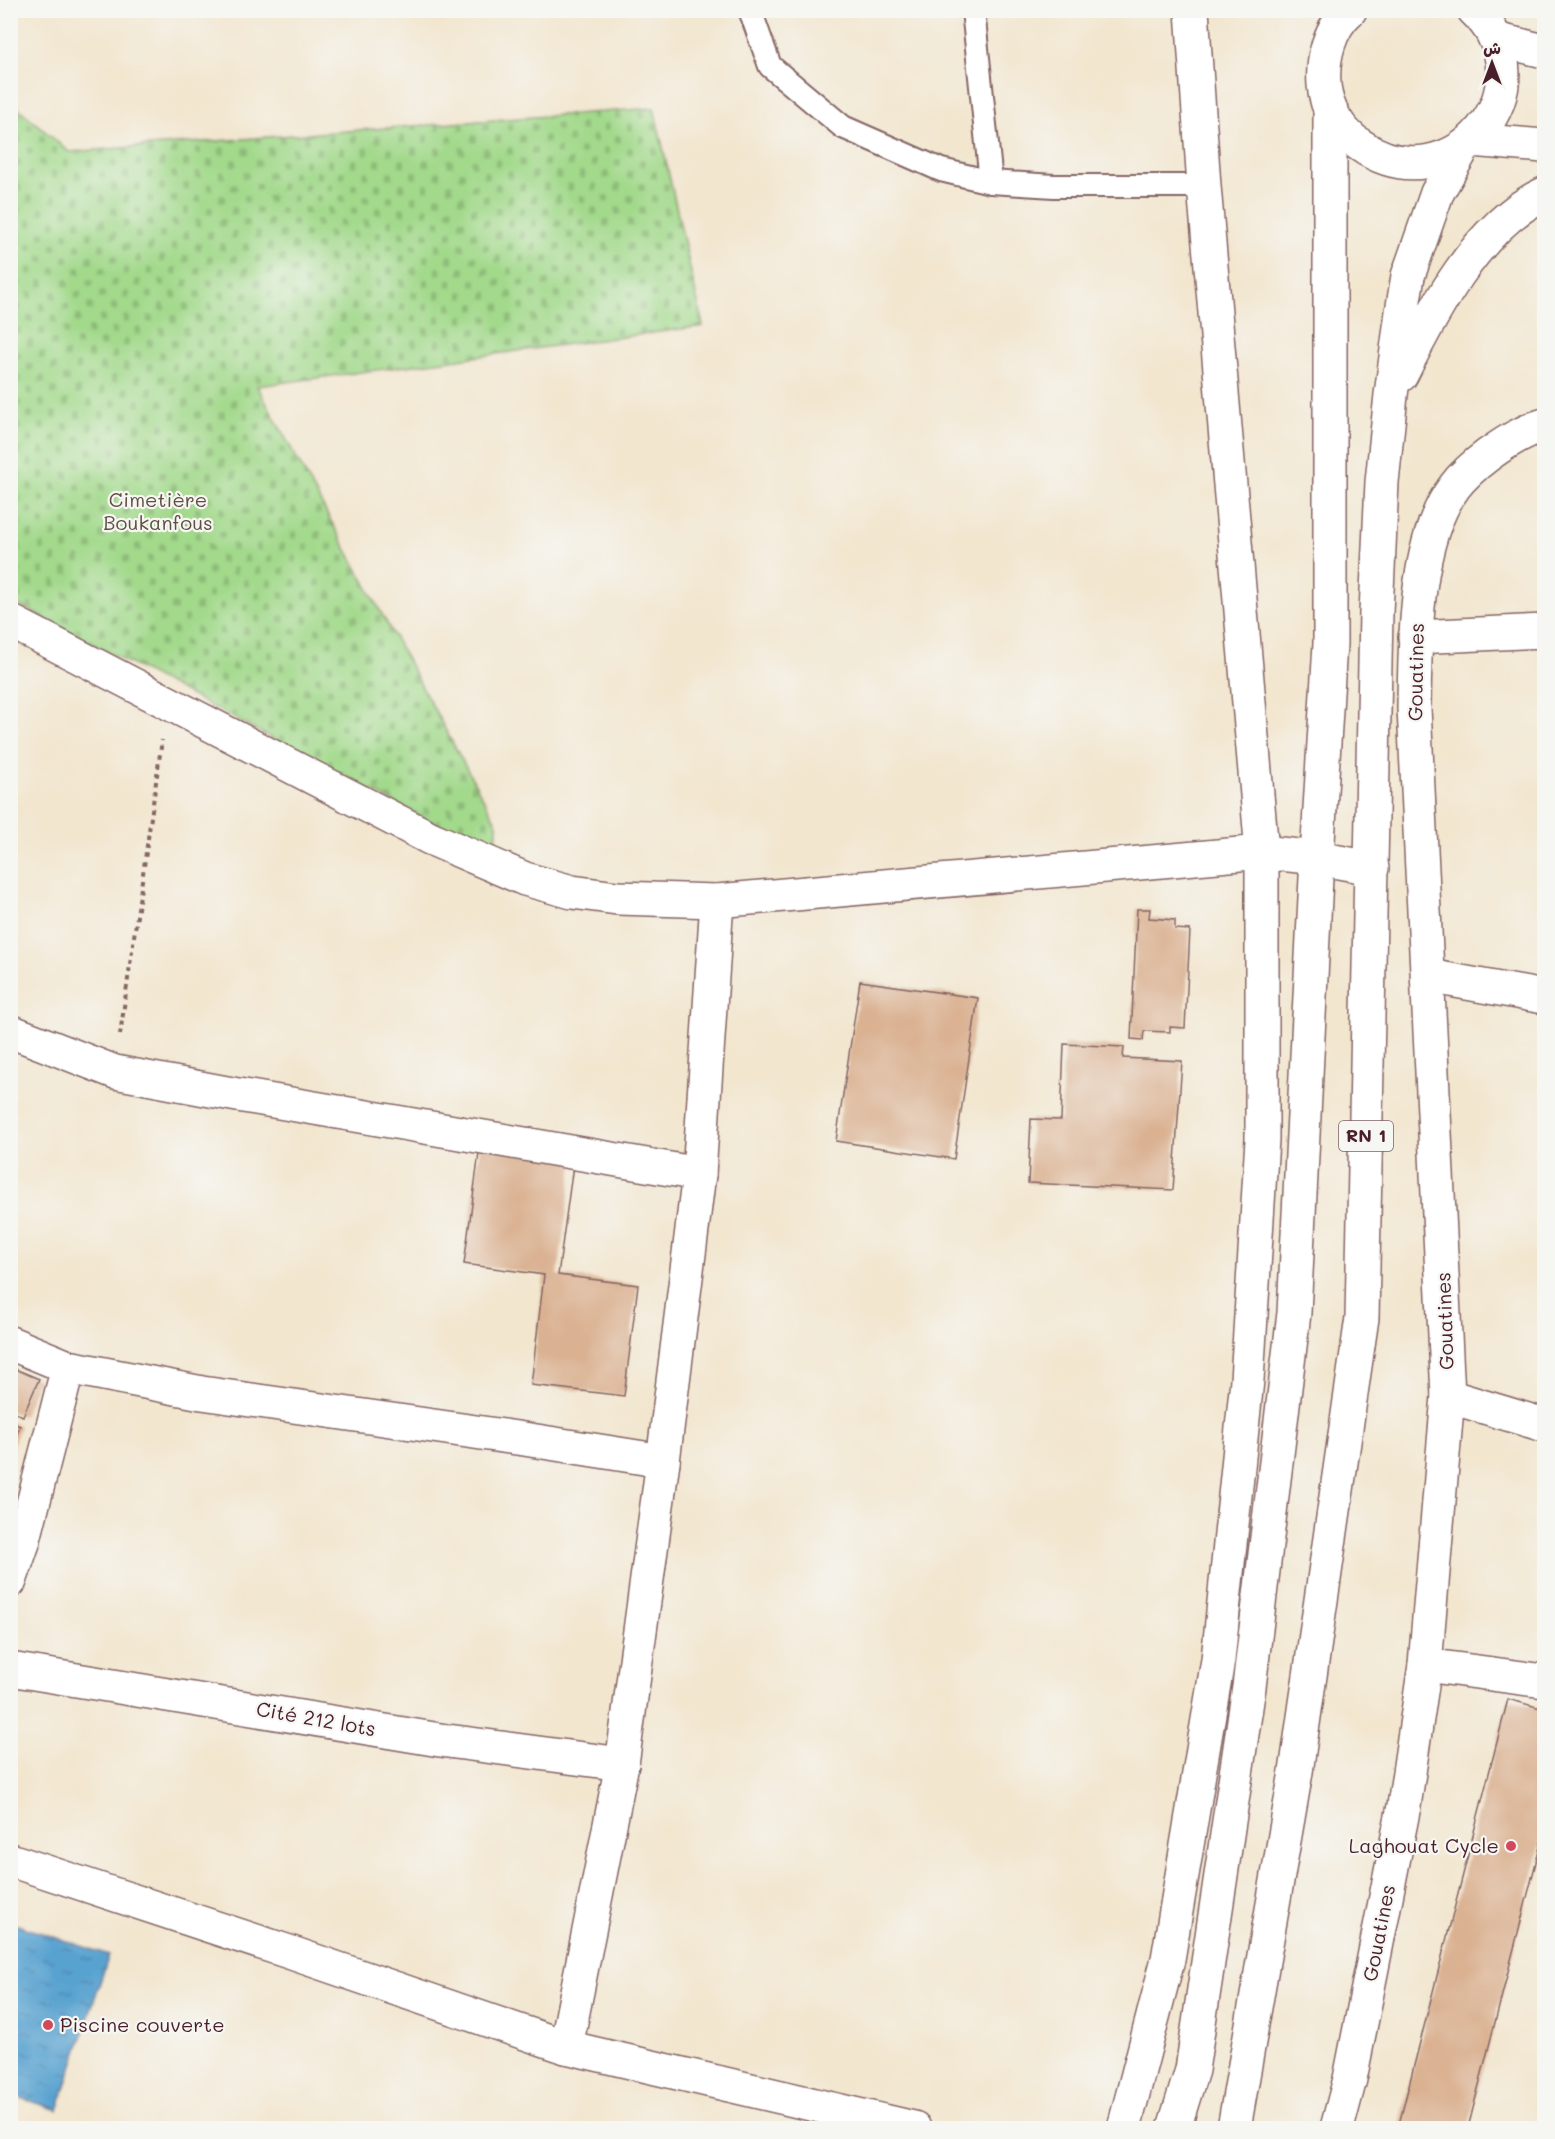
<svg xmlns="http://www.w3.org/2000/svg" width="1555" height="2139" viewBox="0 0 1555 2139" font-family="Mali,'Playpen Sans Arabic',sans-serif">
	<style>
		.cemetery { fill: url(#cemetery-stones); stroke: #767c5b; stroke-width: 1.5 }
		.water { fill: url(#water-ripples); stroke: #52607e; stroke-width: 1.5 }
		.building { fill: #dab191 }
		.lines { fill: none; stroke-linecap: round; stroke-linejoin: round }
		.service-casing { stroke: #856564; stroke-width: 26 }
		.minor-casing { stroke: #856564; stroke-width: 36 }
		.secondary-casing { stroke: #856564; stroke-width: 36 }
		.trunk-casing { stroke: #856564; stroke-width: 36 }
		.path { stroke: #856564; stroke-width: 4; stroke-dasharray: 4.5 4.5; stroke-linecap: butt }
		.service { stroke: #fff; stroke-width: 22 }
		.minor { stroke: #fff; stroke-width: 33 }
		.secondary { stroke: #fff; stroke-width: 33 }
		.trunk { stroke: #fff; stroke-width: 33 }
		.poi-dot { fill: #d1495b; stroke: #f6f6f2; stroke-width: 2 }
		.labels { text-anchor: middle; stroke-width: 4.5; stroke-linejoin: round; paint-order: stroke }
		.shield { fill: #f6f6f2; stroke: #7e6067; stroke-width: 1.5 }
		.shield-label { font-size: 18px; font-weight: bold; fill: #4a1f2b }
		.park-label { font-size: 20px; fill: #604e43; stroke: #f6f6f2 }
		.street-label { font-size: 20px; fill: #4a1f2b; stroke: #f6f6f2 }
		.poi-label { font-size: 20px; fill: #4a1f2b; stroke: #f6f6f2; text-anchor: end }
	</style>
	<defs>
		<pattern id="cemetery-stones" width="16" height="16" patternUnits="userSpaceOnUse" patternTransform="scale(1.5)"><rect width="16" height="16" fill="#a2d98b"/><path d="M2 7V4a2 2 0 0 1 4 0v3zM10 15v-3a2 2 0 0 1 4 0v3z" fill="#8dba78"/></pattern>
		<pattern id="water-ripples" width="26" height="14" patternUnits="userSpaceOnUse" patternTransform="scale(1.5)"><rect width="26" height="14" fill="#59a2d0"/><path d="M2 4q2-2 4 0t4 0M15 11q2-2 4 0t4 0" fill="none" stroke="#4c83a9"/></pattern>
	</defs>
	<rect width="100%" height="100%" fill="#f6f6f2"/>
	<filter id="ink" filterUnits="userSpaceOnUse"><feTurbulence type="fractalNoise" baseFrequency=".0167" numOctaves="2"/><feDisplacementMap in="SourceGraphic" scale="12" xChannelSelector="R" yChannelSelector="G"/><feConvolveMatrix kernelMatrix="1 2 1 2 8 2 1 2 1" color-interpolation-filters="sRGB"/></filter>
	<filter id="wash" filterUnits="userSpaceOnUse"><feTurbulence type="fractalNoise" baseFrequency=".008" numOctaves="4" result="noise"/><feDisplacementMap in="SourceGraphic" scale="24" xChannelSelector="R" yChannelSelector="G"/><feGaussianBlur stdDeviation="1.35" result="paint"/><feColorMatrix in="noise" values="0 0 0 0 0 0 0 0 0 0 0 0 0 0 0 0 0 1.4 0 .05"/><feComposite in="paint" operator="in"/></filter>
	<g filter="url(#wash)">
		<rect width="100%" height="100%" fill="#f2e6cf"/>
		<!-- cemetery -->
		<polygon class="cemetery" points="10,101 69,152 654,108 703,326 257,386 497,824 496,856 11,601"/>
		<!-- water -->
		<polygon class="water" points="11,1923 109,1955 58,2110 11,2095"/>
		<g id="blocks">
			<!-- building -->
			<g class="building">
				<polygon points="1137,909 1150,909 1149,918 1175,920 1175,929 1190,930 1185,1028 1170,1027 1170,1032 1144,1031 1143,1040 1131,1039"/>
				<polygon points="860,981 978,998 954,1159 836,1141"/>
				<polygon points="1064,1044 1124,1047 1123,1058 1182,1061 1173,1190 1028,1183 1031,1119 1061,1120"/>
				<polygon points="480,1145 574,1158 558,1275 638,1285 624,1396 531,1385 544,1275 464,1264"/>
				<polygon points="10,1367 39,1379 23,1416 10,1411"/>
				<polygon points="10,1422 20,1426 11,1450 10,1450"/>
				<polygon points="1508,1699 1544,1709 1544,1831 1468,2128 1398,2128"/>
			</g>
		</g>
	</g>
	<g filter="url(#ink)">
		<use href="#blocks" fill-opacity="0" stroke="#856564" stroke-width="1.5"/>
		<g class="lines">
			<defs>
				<g id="service">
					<polyline points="750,10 770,66 843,127 941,170 991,182 1054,186 1204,186"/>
					<polyline points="973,10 991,182"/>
				</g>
				<g id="minor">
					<polyline points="10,621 430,838 525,879 572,892 617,898 717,901"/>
					<polyline points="1415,637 1544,631"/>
					<polyline points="1428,976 1544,997"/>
					<polyline points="10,1031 115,1072 232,1094 699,1174"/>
					<polyline points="10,1343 68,1367 202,1393 524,1439 663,1461"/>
					<polyline points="1448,1396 1544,1425"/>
					<polyline points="10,1581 23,1543 68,1367"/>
					<polyline points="1425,1665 1544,1681"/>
					<polyline points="10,1669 440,1740 622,1764"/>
					<polyline points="10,1860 289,1952 566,2047 914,2128"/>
					<polyline points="566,2047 622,1764 663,1461 699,1174 717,901 1262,852 1317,858 1372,868"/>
					<polyline points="1124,2128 1168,1959 1218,1660 1247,1380 1262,1139 1262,852 1204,186 1192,10"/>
					<path d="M1337,2128l13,-49 54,-273 21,-141 23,-269 -34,-688c1,-65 0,-169 41,-222 9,-12 21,-22 33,-31 18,-13 35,-24 56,-30"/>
				</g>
				<g id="secondary">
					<polyline points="1495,39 1544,51"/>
					<polyline points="1472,140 1544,146"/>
				</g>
				<g id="trunk">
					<path d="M1350,10c-21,18 -28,49 -26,75 2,24 16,47 36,60 92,64 194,-60 114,-135"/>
					<path d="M1401,375c31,-62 77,-151 143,-181"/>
					<polyline points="1174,2128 1192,2070 1249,1687 1294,1313 1317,858 1330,644 1330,111"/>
					<polyline points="1234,2128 1296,1772 1362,1318 1376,613 1382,482 1391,395 1402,312 1408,276 1437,193 1463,148"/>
				</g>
			</defs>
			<!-- service casing -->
			<use href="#service" class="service-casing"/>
			<!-- minor casing -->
			<use href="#minor" class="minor-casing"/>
			<!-- secondary casing -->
			<use href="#secondary" class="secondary-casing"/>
			<!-- trunk casing -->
			<use href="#trunk" class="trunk-casing"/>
			<!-- path -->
			<polyline class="path" points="120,1035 162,740"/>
			<!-- service -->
			<use href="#service" class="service"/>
			<!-- minor -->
			<use href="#minor" class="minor"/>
			<!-- secondary -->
			<use href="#secondary" class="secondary"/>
			<!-- trunk -->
			<use href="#trunk" class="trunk"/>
		</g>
	</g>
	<!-- markers -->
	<g class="poi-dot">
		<circle cx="1511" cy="1846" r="6"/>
		<circle cx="48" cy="2025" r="6"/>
	</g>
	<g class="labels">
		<!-- shield labels -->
		<rect class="shield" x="1339" y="1121" width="54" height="30" rx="4.5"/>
		<g class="shield-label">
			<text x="1366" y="1142">RN 1</text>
		</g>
		<!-- park labels -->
		<g class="park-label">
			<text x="158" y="507">Cimetière<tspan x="158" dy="23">Boukanfous</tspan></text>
		</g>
		<!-- street labels -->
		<g class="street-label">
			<text transform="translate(1416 672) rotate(-89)" y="7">Gouatines</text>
			<text transform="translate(1445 1321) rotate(-92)" y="7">Gouatines</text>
			<text transform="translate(316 1719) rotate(10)" y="7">Cité 212 lots</text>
			<text transform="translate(1379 1933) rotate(-79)" y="7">Gouatines</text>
		</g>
		<!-- poi labels -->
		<g class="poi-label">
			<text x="1499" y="1853">Laghouat Cycle</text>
			<text x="60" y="2032" text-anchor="start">Piscine couverte</text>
		</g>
	</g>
	<!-- margin -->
	<rect width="1555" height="2139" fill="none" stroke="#f6f6f2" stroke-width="36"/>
	<!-- north arrow -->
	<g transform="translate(1492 63)" stroke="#f6f6f2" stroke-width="4.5" paint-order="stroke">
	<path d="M0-4.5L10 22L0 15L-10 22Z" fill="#4a1f2b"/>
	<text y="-9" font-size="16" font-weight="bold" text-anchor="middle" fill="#4a1f2b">ش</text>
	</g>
</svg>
